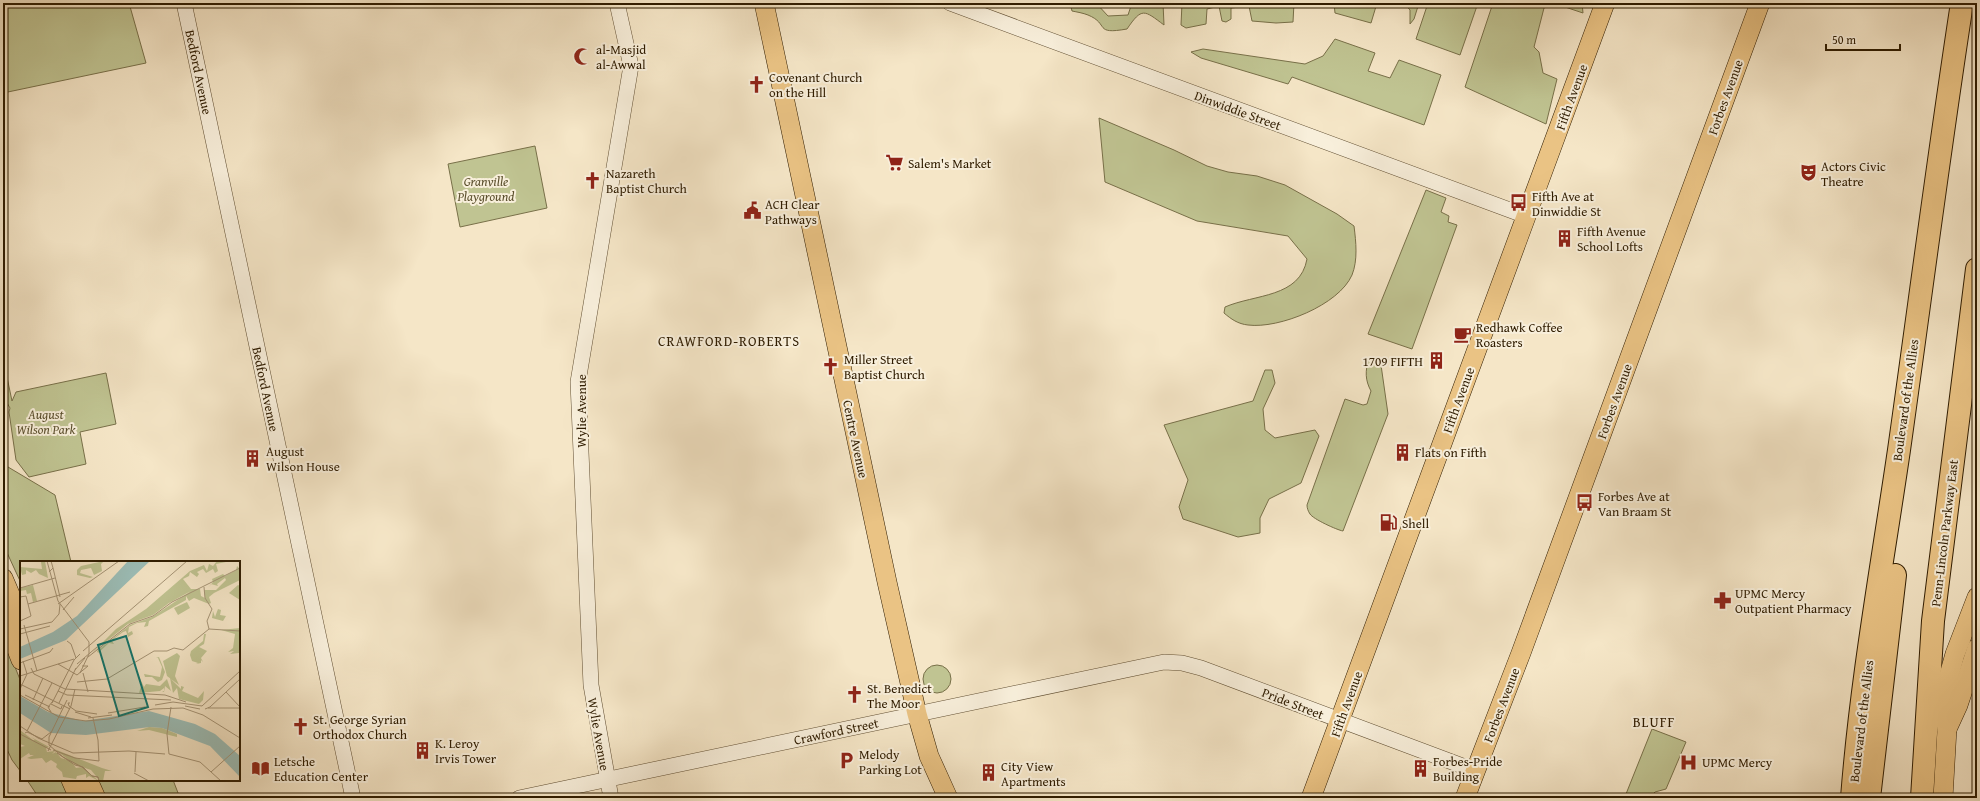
<svg xmlns="http://www.w3.org/2000/svg" width="1980" height="801" viewBox="0 0 1980 801" font-family="'Gentium Book Plus',serif">
	<style>
		.green { fill: #c0c492; stroke: #787049 }
		.lines { fill: none; stroke-linecap: round; stroke-linejoin: round }
		.minor-casing { stroke: #604e32; stroke-width: 16 }
		.major-casing { stroke: #2f1c00; stroke-width: 20 }
		.highway-casing { stroke: #2f1c00; stroke-width: 24 }
		.minor { stroke: #f8efdb; stroke-width: 15 }
		.major { stroke: #eac384; stroke-width: 19 }
		.highway { stroke: #eac384; stroke-width: 22 }
		.labels { text-anchor: middle; stroke-width: 4; stroke-linejoin: round; paint-order: stroke }
		.poi-label { font-size: 13px; fill: #2f1c00; stroke: #f8efdb; text-anchor: start }
		.street-label { font-size: 13px; fill: #2f1c00; stroke: #f8efdb }
		.park-label { font-size: 13px; font-style: italic; fill: #5a4e2c; stroke: #f8efdb }
		.neighbourhood-label { font-size: 14px; letter-spacing: 1px; fill: #2f1c00; stroke: #f8efdb }
		.inset-road { fill: none; stroke: #a69577; stroke-width: 1 }
		.view { fill: #0f766e; fill-opacity: 0.15; stroke: #0f766e; stroke-width: 2 }
		.inset-edge { fill: none; stroke: #2f1c00; stroke-width: 2 }
	</style>
	<rect width="100%" height="100%" fill="#f5e6c7"/>
	<filter id="stains"><feTurbulence type="fractalNoise" baseFrequency=".005" numOctaves="4"/><feColorMatrix values="0 0 0 0 .2 0 0 0 0 .09 0 0 0 0 .02 0 0 0 .5 -.17"/></filter>
	<radialGradient id="worn" r=".72"><stop offset=".6" stop-color="#630" stop-opacity="0"/><stop offset="1" stop-color="#630" stop-opacity=".3"/></radialGradient>
	<!-- green -->
	<g class="green">
		<polygon points="3,3 129,3 146,63 3,93"/>
		<path d="M1070,3h26l12,13 20,-1 4,-12h31l1,22c-20,-15 -22,-18 -37,4 -34,6 -17,-5 -39,-14 -5,-2 -11,-3 -16,-4z"/>
		<polygon points="1182,3 1294,3 1293,22 1276,23 1252,21 1249,6 1231,8 1231,19 1226,22 1222,21 1219,6 1207,9 1206,24 1186,28 1181,25"/>
		<polygon points="1334,3 1377,3 1371,23 1335,13"/>
		<polygon points="1404,3 1419,3 1414,19 1410,24 1410,10"/>
		<polygon points="1428,3 1478,3 1460,55 1416,39"/>
		<polygon points="1493,3 1582,3 1583,13 1553,3 1544,8 1534,47 1539,52 1543,73 1557,79 1546,124 1465,87"/>
		<polygon points="1335,39 1375,53 1368,71 1390,78 1399,60 1441,75 1424,125 1292,77 1288,84 1201,58 1191,52 1203,49 1305,64 1323,56"/>
		<path d="M1099,118l75,32 33,16 21,6 29,4 28,9 52,29 17,12c2,16 4,34 -2,49 -13,30 -73,54 -104,50 -10,-1 -17,-6 -24,-12l1,-6c30,-13 75,-9 82,-48l-19,-23 -91,-15 -92,-39z"/>
		<polygon points="535,146 547,208 460,227 448,164"/>
		<polygon points="1426,190 1446,198 1441,212 1449,216 1448,222 1457,225 1412,349 1368,334"/>
		<polygon points="3,358 12,401 16,392 106,373 116,424 80,432 86,464 29,477 16,460 9,412 10,408 3,396"/>
		<path d="M1369,358l7,1 5,6 7,49 -45,117c-6,-1 -30,-12 -33,-17 -2,-3 -3,-6 -3,-9l38,-106 18,6 4,-1 4,-13c-6,-11 -6,-20 -2,-33z"/>
		<polygon points="1265,370 1272,370 1275,383 1263,409 1265,430 1275,438 1315,430 1319,436 1301,483 1269,499 1260,518 1260,533 1238,537 1183,519 1179,507 1188,480 1164,425 1253,401"/>
		<polygon points="3,464 55,495 71,562 21,562 21,583 3,544"/>
		<polygon points="3,637 21,682 21,772 12,760 3,741"/>
		<circle cx="937" cy="679" r="14"/>
		<polygon points="1652,729 1686,742 1666,789 1655,792 1649,798 1628,798 1626,794"/>
		<polygon points="27,780 63,780 71,798 39,798"/>
		<polygon points="95,780 173,780 180,798 103,798"/>
	</g>
	<g class="lines">
		<defs>
			<g id="minor">
				<polyline points="184,3 353,798"/>
				<polyline points="950,3 1526,216"/>
				<polyline points="519,798 1164,662 1182,663 1201,668 1476,771"/>
				<polyline points="611,798 591,685 578,382 631,66 617,3"/>
			</g>
			<g id="major">
				<polyline points="764,3 887,582 917,714 929,756 948,798"/>
				<polyline points="3,578 21,620"/>
				<polyline points="3,614 21,660"/>
				<polyline points="1947,729 1958,705 1977,648"/>
				<polyline points="71,780 79,798"/>
				<polyline points="88,780 96,798"/>
				<polyline points="1311,798 1605,3"/>
				<polyline points="1465,798 1521,653 1760,3"/>
				<polyline points="1943,798 1947,729 1943,702 1944,693 1955,654 1977,597"/>
			</g>
			<g id="highway">
				<path d="M1852,798c9,-117 30,-232 47,-348 21,-149 40,-298 63,-447"/>
				<polyline points="1869,798 1895,575"/>
				<polyline points="1922,798 1933,621 1977,269"/>
			</g>
		</defs>
		<!-- minor casing -->
		<use href="#minor" class="minor-casing"/>
		<!-- major casing -->
		<use href="#major" class="major-casing"/>
		<!-- highway casing -->
		<use href="#highway" class="highway-casing"/>
		<!-- minor -->
		<use href="#minor" class="minor"/>
		<!-- major -->
		<use href="#major" class="major"/>
		<!-- highway -->
		<use href="#highway" class="highway"/>
	</g>
	<!-- icons -->
	<defs>
		<symbol id="mosque-bare" viewBox="-9 -9 18 18"><path d="M3.5-4.9A6 6 0 1 0 3.5 4.9A5 5 0 1 1 3.5-4.9Z" fill="#8f2418" stroke="#f8efdb" stroke-width="2.5" paint-order="stroke"/></symbol>
		<symbol id="church-bare" viewBox="-9 -9 18 18"><path d="M-1.2-6h2.4v3.5h3.3v2.4h-3.3V6h-2.4V-.1h-3.3v-2.4h3.3Z" fill="#8f2418" stroke="#f8efdb" stroke-width="2.5" paint-order="stroke"/></symbol>
		<symbol id="supermarket-bare" viewBox="-9 -9 18 18"><path d="M-6-5.5h2.5l.6 2H6L4.5 2H-2.5L-4.4-4H-6ZM-1.5 3.2a1.3 1.3 0 1 0 .1 0ZM3 3.2a1.3 1.3 0 1 0 .1 0Z" fill="#8f2418" stroke="#f8efdb" stroke-width="2.5" paint-order="stroke"/></symbol>
		<symbol id="theatre-bare" viewBox="-9 -9 18 18"><path d="M-5-5.5Q0-4 5-5.5V0Q5 5 0 6Q-5 5-5 0ZM-3.3-2.5H-1v1.5H-3.3ZM1-2.5H3.3v1.5H1ZM-2.8 1Q0 5.5 2.8 1Z" fill="#8f2418" stroke="#f8efdb" stroke-width="2.5" paint-order="stroke"/></symbol>
		<symbol id="bus-bare" viewBox="-9 -9 18 18"><path d="M-5-6H5V4H4V6H2V4H-2V6H-4V4H-5ZM-3.5-4V0h7V-4ZM-3.5 1.2v1.5H-2V1.2ZM2 1.2v1.5H3.5V1.2Z" fill="#8f2418" stroke="#f8efdb" stroke-width="2.5" paint-order="stroke"/></symbol>
		<symbol id="civic-bare" viewBox="-9 -9 18 18"><path d="M-.6-6.5H3V-4.5H.6V-3L4-1V1h2V6H-6V1h2V-1L-.6-3ZM-1.2 2.5V6h2.4V2.5Z" fill="#8f2418" stroke="#f8efdb" stroke-width="2.5" paint-order="stroke"/></symbol>
		<symbol id="building-bare" viewBox="-9 -9 18 18"><path d="M-4-6H4V6H1V3H-1V6H-4ZM-2.5-4.3h1.7v1.8h-1.7ZM.8-4.3h1.7v1.8H.8ZM-2.5-1h1.7V.8h-1.7ZM.8-1h1.7V.8H.8Z" fill="#8f2418" stroke="#f8efdb" stroke-width="2.5" paint-order="stroke"/></symbol>
		<symbol id="cafe-bare" viewBox="-9 -9 18 18"><path d="M-5.5-4.5H6V0H3Q3 3.5 0 3.5H-2.5Q-5.5 3.5-5.5 0ZM3-3.2v2h1.7v-2ZM-6 4.5H4V6H-6Z" fill="#8f2418" stroke="#f8efdb" stroke-width="2.5" paint-order="stroke"/></symbol>
		<symbol id="fuel-bare" viewBox="-9 -9 18 18"><path d="M-5.5-6h7V0h2V4h1.3V-2.5L3-4.5l.8-.8L6-3V5H2.5V1h-1V6h-7ZM-4.2-4.7v3.2H.2V-4.7Z" fill="#8f2418" stroke="#f8efdb" stroke-width="2.5" paint-order="stroke"/></symbol>
		<symbol id="pharmacy-bare" viewBox="-9 -9 18 18"><path d="M-2-6h4v4h4v4h-4v4h-4v-4h-4v-4h4Z" fill="#8f2418" stroke="#f8efdb" stroke-width="2.5" paint-order="stroke"/></symbol>
		<symbol id="parking-bare" viewBox="-9 -9 18 18"><path d="M-3.5-5.5H1a3.5 3.5 0 0 1 0 7H-1V5.5H-3.5ZM-1-3.4V-.6H.8a1.4 1.4 0 0 0 0-2.8Z" fill="#8f2418" stroke="#f8efdb" stroke-width="2.5" paint-order="stroke"/></symbol>
		<symbol id="hospital-bare" viewBox="-9 -9 18 18"><path d="M-5-5h3v3.5h4V-5h3V5h-3V1.5h-4V5h-3Z" fill="#8f2418" stroke="#f8efdb" stroke-width="2.5" paint-order="stroke"/></symbol>
		<symbol id="library-bare" viewBox="-9 -9 18 18"><path d="M-6-4Q-3-5.5-.7-3.5V5Q-3 3-6 4ZM6-4Q3-5.5 .7-3.5V5Q3 3 6 4Z" fill="#8f2418" stroke="#f8efdb" stroke-width="2.5" paint-order="stroke"/></symbol>
	</defs>
	<g fill-rule="evenodd">
		<use href="#mosque-bare" x="570" y="44" width="25" height="25"/>
		<use href="#church-bare" x="744" y="72" width="25" height="25"/>
		<use href="#supermarket-bare" x="882" y="150" width="25" height="25"/>
		<use href="#theatre-bare" x="1796" y="160" width="25" height="25"/>
		<use href="#church-bare" x="580" y="168" width="25" height="25"/>
		<use href="#bus-bare" x="1506" y="190" width="25" height="25"/>
		<use href="#civic-bare" x="740" y="198" width="25" height="25"/>
		<use href="#building-bare" x="1552" y="226" width="25" height="25"/>
		<use href="#cafe-bare" x="1450" y="322" width="25" height="25"/>
		<use href="#building-bare" x="1424" y="348" width="25" height="25"/>
		<use href="#church-bare" x="818" y="354" width="25" height="25"/>
		<use href="#building-bare" x="1390" y="440" width="25" height="25"/>
		<use href="#building-bare" x="240" y="446" width="25" height="25"/>
		<use href="#bus-bare" x="1572" y="490" width="25" height="25"/>
		<use href="#fuel-bare" x="1376" y="510" width="25" height="25"/>
		<use href="#pharmacy-bare" x="1710" y="588" width="25" height="25"/>
		<use href="#church-bare" x="842" y="682" width="25" height="25"/>
		<use href="#church-bare" x="288" y="714" width="25" height="25"/>
		<use href="#building-bare" x="410" y="738" width="25" height="25"/>
		<use href="#parking-bare" x="834" y="748" width="25" height="25"/>
		<use href="#hospital-bare" x="1676" y="750" width="25" height="25"/>
		<use href="#library-bare" x="248" y="756" width="25" height="25"/>
		<use href="#building-bare" x="1408" y="756" width="25" height="25"/>
		<use href="#building-bare" x="976" y="760" width="25" height="25"/>
	</g>
	<g class="labels">
		<!-- poi labels -->
		<g class="poi-label">
			<text x="596" y="54">al-Masjid<tspan x="596" dy="15">al-Awwal</tspan></text>
			<text x="769" y="82">Covenant Church<tspan x="769" dy="15">on the Hill</tspan></text>
			<text x="908" y="168">Salem's Market</text>
			<text x="1821" y="171">Actors Civic<tspan x="1821" dy="15">Theatre</tspan></text>
			<text x="606" y="178">Nazareth<tspan x="606" dy="15">Baptist Church</tspan></text>
			<text x="1532" y="201">Fifth Ave at<tspan x="1532" dy="15">Dinwiddie St</tspan></text>
			<text x="765" y="209">ACH Clear<tspan x="765" dy="15">Pathways</tspan></text>
			<text x="1577" y="236">Fifth Avenue<tspan x="1577" dy="15">School Lofts</tspan></text>
			<text x="1476" y="332">Redhawk Coffee<tspan x="1476" dy="15">Roasters</tspan></text>
			<text x="844" y="364">Miller Street<tspan x="844" dy="15">Baptist Church</tspan></text>
			<text x="1423" y="366" text-anchor="end">1709 FIFTH</text>
			<text x="266" y="456">August<tspan x="266" dy="15">Wilson House</tspan></text>
			<text x="1415" y="457">Flats on Fifth</text>
			<text x="1598" y="501">Forbes Ave at<tspan x="1598" dy="15">Van Braam St</tspan></text>
			<text x="1402" y="528">Shell</text>
			<text x="1735" y="598">UPMC Mercy<tspan x="1735" dy="15">Outpatient Pharmacy</tspan></text>
			<text x="867" y="693">St. Benedict<tspan x="867" dy="15">The Moor</tspan></text>
			<text x="313" y="724">St. George Syrian<tspan x="313" dy="15">Orthodox Church</tspan></text>
			<text x="435" y="748">K. Leroy<tspan x="435" dy="15">Irvis Tower</tspan></text>
			<text x="859" y="759">Melody<tspan x="859" dy="15">Parking Lot</tspan></text>
			<text x="274" y="766">Letsche<tspan x="274" dy="15">Education Center</tspan></text>
			<text x="1433" y="766">Forbes-Pride<tspan x="1433" dy="15">Building</tspan></text>
			<text x="1702" y="767">UPMC Mercy</text>
			<text x="1001" y="771">City View<tspan x="1001" dy="15">Apartments</tspan></text>
		</g>
		<!-- street labels -->
		<g class="street-label">
			<text transform="translate(199 72) rotate(78)" y="5">Bedford Avenue</text>
			<text transform="translate(1571 97) rotate(-70)" y="5">Fifth Avenue</text>
			<text transform="translate(1725 97) rotate(-70)" y="5">Forbes Avenue</text>
			<text transform="translate(1238 110) rotate(20)" y="5">Dinwiddie Street</text>
			<text transform="translate(266 389) rotate(78)" y="5">Bedford Avenue</text>
			<text transform="translate(1458 400) rotate(-70)" y="5">Fifth Avenue</text>
			<text transform="translate(1905 400) rotate(-82)" y="5">Boulevard of the Allies</text>
			<text transform="translate(1614 401) rotate(-70)" y="5">Forbes Avenue</text>
			<text transform="translate(581 411) rotate(-90)" y="5">Wylie Avenue</text>
			<text transform="translate(856 439) rotate(78)" y="5">Centre Avenue</text>
			<text transform="translate(1944 533) rotate(-83)" y="5">Penn-Lincoln Parkway East</text>
			<text transform="translate(1293 703) rotate(21)" y="5">Pride Street</text>
			<text transform="translate(1346 704) rotate(-70)" y="5">Fifth Avenue</text>
			<text transform="translate(1501 705) rotate(-69)" y="5">Forbes Avenue</text>
			<text transform="translate(1861 721) rotate(-83)" y="5">Boulevard of the Allies</text>
			<text transform="translate(836 731) rotate(-12)" y="5">Crawford Street</text>
			<text transform="translate(599 734) rotate(80)" y="5">Wylie Avenue</text>
		</g>
		<!-- park labels -->
		<g class="park-label">
			<text x="486" y="186">Granville<tspan x="486" dy="15">Playground</tspan></text>
			<text x="46" y="419">August<tspan x="46" dy="15">Wilson Park</tspan></text>
		</g>
		<!-- neighbourhood labels -->
		<g class="neighbourhood-label">
			<text x="729" y="346">CRAWFORD-ROBERTS</text>
			<text x="1654" y="727">BLUFF</text>
		</g>
	</g>
	<!-- overview -->
	<g transform="translate(20 561)">
		<rect width="220" height="220" fill="#f5e6c7"/>
		<path d="M25,0l3,17 -9,-4 -3,-4 -5,3 -5,-3v4l-4,1 -2,-8 22,2 -1,-7zM84,0l-3,3 1,7 -8,4 -3,-7 -10,2 -1,3 13,4 -3,1 -13,-3v-5l4,-4zM197,0h14l-15,3 2,7 -3,2 -2,-4 -7,4 -3,-4 -6,3 2,2 -2,3 -7,-5 -1,4 -6,3 8,10h9l1,7 4,2 -1,-8h12l10,-10 -1,-2 -8,6 1,2 -7,-2 -3,4 5,-6 -1,-3 11,-5 2,2 11,-6 1,-4 3,3v11l-26,13 -5,4 2,6 -2,1 -15,-6 -5,3 -3,-5v4l-37,21 -1,5 -4,1 2,-5 -9,1 -8,4 -1,6 4,-2 1,3 -5,3 -2,-6 -3,1 -8,6 -3,3 2,3 -5,-1 -11,10 -1,-2 33,-26 22,-8 39,-26 -22,12 -16,12 -25,9 -36,29 24,-24 30,-20 44,-38 14,-6 3,6 2,-7 4,2zM13,24l4,16 -4,1 -2,-9 -4,1 -1,-4 -6,1v-3zM218,24l2,1v14l-11,-7zM167,41l3,6 -12,7 -4,-7zM198,48l3,1 -1,5 6,1 -3,5 -11,-3 1,-7 2,6zM220,67l-1,25 -9,1 4,-3 -6,1 5,-4 2,-14 -14,-4zM184,73h2l-2,10 -5,3 8,4 -6,7 2,4 -2,-2v3l-5,1 2,-1 -6,-2 -2,-6 1,-4 12,-10zM157,92l3,3 -5,20 4,9 -12,-9 -4,-15zM139,96l6,15 -3,8 -4,2 -6,-5h-7l-1,-3 16,3 2,-10 -4,-9h-2zM118,113l6,13 2,-3 14,2 7,-7 4,12 -6,-5 -1,6h-2l2,-1v-3l-4,3 -21,2 2,-7zM150,117l11,11v-3l3,1 -2,4 16,7 6,-7 -1,9 -4,4 -20,-5 -2,-11 -4,5zM129,166l13,1 15,6v3l-28,-7 -12,1zM0,169l13,10h2l-4,-3 18,10 -3,1 1,4 8,-1 -3,3 4,-2 5,6 10,3 5,7 6,-1 17,14 -10,-5 -3,2v-4l-9,2 -1,3 -13,-2 -1,-5 -6,-5 1,-3 -6,-4 -5,3 -4,-5 -11,1 -4,-1 7,-3h-4l-1,-2 -9,6v-12l5,-1 -5,-2zM34,188l48,19 10,3h-7l-2,10h-3l-9,-11 -15,-5z" fill="#c0c492"/>
		<path d="M108,0h22l-84,79 -46,19v-12l33,-15 24,-16zM0,135l28,16 35,9 66,-10 46,13 20,10 25,22v21l-30,-31 -48,-18 -12,-1 -64,8 -35,-2 -31,-20z" fill="#9cbfb9"/>
		<path class="inset-road" d="M27,0l11,40 31,41v12l-9,19M33,7l7,29M29,11l4,-4 -2,-7M184,26l1,11 7,11 -5,12 2,8M0,27l35,-10M0,36l6,-1 5,20 -11,5M8,43l42,-12M38,43l61,-43M43,49l11,-13M4,64l13,46M0,68l32,-7 7,-8 1,-10M0,73l30,-8M47,80l4,3 5,14M63,90l104,-90M68,96l42,-33 23,-8 19,-14 68,-34M0,102l30,-11 3,-4M38,103l19,11 11,-9h-6M57,103l20,-17M11,107l3,6 31,15 100,6 21,7M55,109l10,-12M63,112l5,19M0,115l54,-17M57,121l30,-3 47,-28h13l7,-3 9,2 26,-21 31,2M0,123l50,25M0,128l7,-15 -4,-13M38,130l9,4 104,5M206,131l14,15M0,134l39,22 27,4 23,-2 44,-10 30,-1 20,7 37,23M5,134l25,12M13,139l10,-22M47,139l-18,37v8l14,12 19,10 10,9 6,1 1,4M32,142l22,-43 6,-6M39,142l17,-35M50,142h-2l1,3 7,5 21,3M31,143l10,5 1,-3M135,144l18,-3 29,4 38,-35M165,145l15,3M188,147h32M185,148l5,-2 30,-28M31,151l-3,-5 5,-6M55,151l16,5M88,152l37,-6M68,157l24,-3M0,165l18,12 35,15 56,-2 36,3M7,170l25,-48M5,172l2,-1 15,7 9,-7M0,173l31,16M33,189l22,8 24,3 -1,-21 -5,-22M28,190l23,-45 4,-17M37,192l18,12 8,2 9,9 6,1 1,4M149,193l31,8 21,19M149,193l-2,-20 4,-27M115,211l1,-20M191,211l29,-26M114,212l15,8"/>
		<path class="view" d="M106,75l22,71 -29,9 -21,-71z"/>
		<rect width="220" height="220" class="inset-edge"/>
	</g>
	<!-- margin -->
	<rect width="1980" height="801" fill="none" stroke="#f5e6c7" stroke-width="16"/>
	<rect x="4" y="4" width="1972" height="793" fill="none" stroke="#2f1c00" stroke-width="2"/>
	<rect x="8" y="8" width="1964" height="785" fill="none" stroke="#2f1c00"/>
	<!-- scale -->
	<path d="M1826 44v6h74v-6" fill="none" stroke="#2f1c00" stroke-width="2"/>
	<text x="1832" y="44" font-size="12" fill="#2f1c00" stroke="#f8efdb" stroke-width="3" paint-order="stroke">50 m</text>
	<rect width="100%" height="100%" filter="url(#stains)"/>
	<rect width="100%" height="100%" fill="url(#worn)"/>
</svg>
